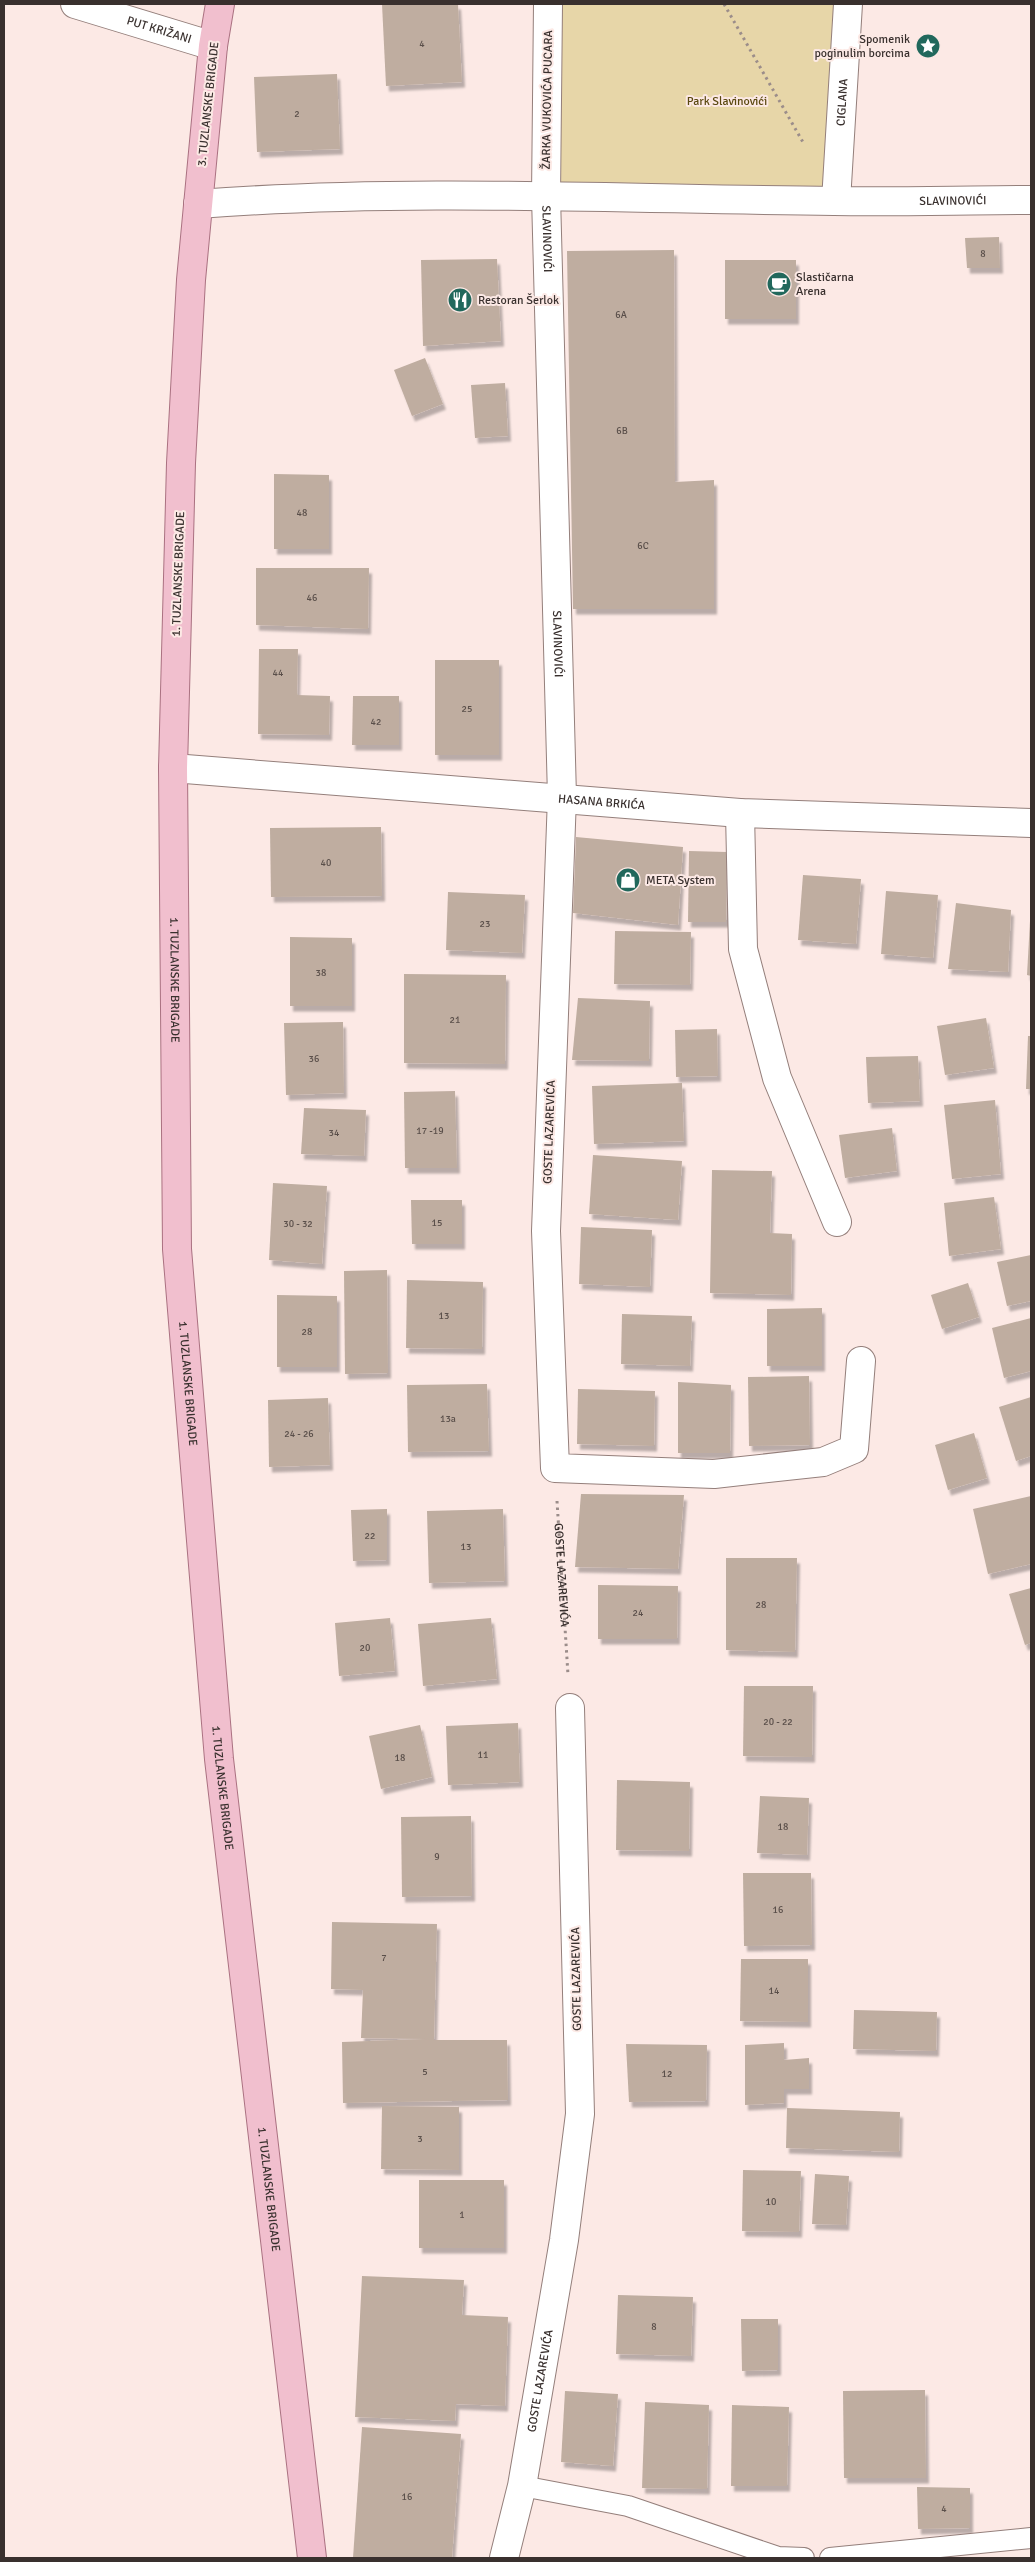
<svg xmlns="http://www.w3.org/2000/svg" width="1035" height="2562" viewBox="0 0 1035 2562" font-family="Signika,sans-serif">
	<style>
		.green { fill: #e7d6a8 }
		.building { fill: #bfada0; filter: url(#shadow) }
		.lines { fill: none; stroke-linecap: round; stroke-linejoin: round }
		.lane-casing { stroke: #947f7b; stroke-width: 22 }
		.street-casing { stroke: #947f7b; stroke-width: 30 }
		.primary-casing { stroke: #aa7181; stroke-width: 30 }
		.path { stroke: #9b8d8a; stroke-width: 3; stroke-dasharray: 2.5 4; stroke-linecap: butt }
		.lane { stroke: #fff; stroke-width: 20 }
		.street { stroke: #fff; stroke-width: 28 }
		.primary { stroke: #f1bfce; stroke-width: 28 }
		.labels { text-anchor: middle; stroke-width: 4; stroke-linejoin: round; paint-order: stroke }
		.number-label { font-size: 10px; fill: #5a4f4a }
		.street-label { font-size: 12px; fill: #39302e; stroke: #fce9e5 }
		.poi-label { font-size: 12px; fill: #39302e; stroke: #fce9e5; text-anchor: start }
		.park-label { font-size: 12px; fill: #5b4911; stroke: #fce9e5 }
	</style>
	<defs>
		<filter id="shadow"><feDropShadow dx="3" dy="5.5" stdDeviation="1" flood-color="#0004"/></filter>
	</defs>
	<rect width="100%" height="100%" fill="#fce9e5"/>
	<!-- green -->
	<polygon class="green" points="548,4 848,4 836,201 546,196"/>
	<!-- building -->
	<g class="building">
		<polygon points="382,4 458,4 462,82 386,86"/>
		<polygon points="337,74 340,149 257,152 254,77"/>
		<polygon points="999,237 1000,268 967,268 965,238"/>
		<polygon points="674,250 675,482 714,480 714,609 573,609 567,251"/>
		<polygon points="497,259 501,341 423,346 421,260"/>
		<rect x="725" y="260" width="71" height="59"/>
		<polygon points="425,358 443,404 412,416 394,370"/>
		<polygon points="505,383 508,436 475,438 471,385"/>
		<polygon points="274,474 329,475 329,549 274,549"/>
		<polygon points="256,568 369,568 368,629 256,625"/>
		<polygon points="259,649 298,649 297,695 330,696 329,735 258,734"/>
		<rect x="435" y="660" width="64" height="95"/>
		<polygon points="353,696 399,696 399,745 352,745"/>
		<polygon points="381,827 382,896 271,897 270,828"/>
		<polygon points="576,837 683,847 678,925 573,913"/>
		<polygon points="689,851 727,852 726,922 688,922"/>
		<polygon points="803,875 861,879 856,944 798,940"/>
		<polygon points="886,891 938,895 933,958 881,954"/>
		<polygon points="448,892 525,895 522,953 446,950"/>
		<polygon points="956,903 1011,910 1008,972 948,969"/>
		<polygon points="1030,921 1031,921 1031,976 1027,975"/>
		<polygon points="615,931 691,932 690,985 614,984"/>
		<polygon points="290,937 352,938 352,1006 290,1006"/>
		<polygon points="404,974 506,975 505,1064 404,1063"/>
		<polygon points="578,998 650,1001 649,1061 572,1060"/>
		<polygon points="986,1018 994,1068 945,1075 937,1026"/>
		<polygon points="343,1022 344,1093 286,1095 284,1023"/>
		<polygon points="717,1029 718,1076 676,1077 675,1030"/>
		<polygon points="1028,1036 1031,1036 1031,1089 1026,1089"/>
		<polygon points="918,1056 920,1101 868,1103 866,1057"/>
		<polygon points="682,1083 684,1141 594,1144 592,1086"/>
		<polygon points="455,1091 457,1168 405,1168 404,1092"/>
		<polygon points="995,1100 1001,1174 952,1179 944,1105"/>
		<polygon points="304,1108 366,1110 364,1156 301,1154"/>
		<polygon points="892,1128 897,1171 845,1178 839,1135"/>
		<polygon points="593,1155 682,1161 678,1220 589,1214"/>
		<polygon points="712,1170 772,1171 770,1233 792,1234 791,1295 710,1293"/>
		<polygon points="273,1183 327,1186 322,1264 269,1260"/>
		<polygon points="994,1197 1001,1249 949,1256 944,1203"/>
		<polygon points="411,1200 462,1200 462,1244 412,1244"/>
		<polygon points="581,1227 652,1230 650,1287 579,1284"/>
		<polygon points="1031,1255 1031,1301 1007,1306 997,1262"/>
		<polygon points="387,1270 388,1373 345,1374 344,1271"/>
		<polygon points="407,1280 483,1282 482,1349 406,1348"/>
		<polygon points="968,1283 979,1317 942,1329 931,1295"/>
		<polygon points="277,1295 337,1296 337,1367 277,1367"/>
		<polygon points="822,1308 822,1366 767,1366 767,1309"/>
		<polygon points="622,1314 692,1316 690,1366 621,1364"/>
		<polygon points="1031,1318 1031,1371 1004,1378 992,1328"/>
		<polygon points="809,1376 810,1445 749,1446 748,1377"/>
		<polygon points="678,1382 731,1385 730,1453 678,1453"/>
		<polygon points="487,1384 489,1451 408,1452 407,1385"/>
		<polygon points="578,1389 655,1391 654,1446 577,1444"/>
		<polygon points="1031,1397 1031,1456 1016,1461 999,1407"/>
		<polygon points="328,1398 330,1465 269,1467 268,1400"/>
		<polygon points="974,1433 987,1478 948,1490 935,1445"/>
		<polygon points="581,1494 684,1495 678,1569 575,1567"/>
		<polygon points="1031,1496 1031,1564 988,1574 973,1509"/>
		<polygon points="387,1509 387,1560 353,1561 351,1510"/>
		<polygon points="503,1509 505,1581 429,1583 427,1511"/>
		<polygon points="726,1558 797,1558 795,1652 726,1650"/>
		<polygon points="598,1585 678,1586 677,1639 598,1639"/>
		<polygon points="1031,1588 1031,1643 1025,1645 1009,1594"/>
		<polygon points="390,1618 395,1671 339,1676 335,1623"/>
		<polygon points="491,1618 497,1679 423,1686 418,1624"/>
		<polygon points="744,1686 813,1686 812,1757 743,1756"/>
		<polygon points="518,1723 520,1782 448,1785 446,1726"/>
		<polygon points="420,1725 432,1777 381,1789 369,1736"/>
		<polygon points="617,1780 690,1782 689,1851 616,1850"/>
		<polygon points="760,1796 809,1798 807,1855 757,1853"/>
		<polygon points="471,1816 472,1896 402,1897 401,1817"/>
		<polygon points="743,1873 811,1873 812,1945 744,1946"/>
		<polygon points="332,1922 437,1924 434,2040 507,2040 508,2100 343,2103 342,2042 425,2039 361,2038 363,1990 331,1989"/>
		<polygon points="741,1959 808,1959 808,2022 740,2021"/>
		<polygon points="854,2010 937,2012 936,2051 853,2049"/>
		<polygon points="784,2043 784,2060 809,2058 809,2089 784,2089 784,2103 745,2105 745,2045"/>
		<polygon points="626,2044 707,2045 706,2101 629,2102"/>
		<polygon points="382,2106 459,2107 459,2170 381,2169"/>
		<polygon points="787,2108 900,2112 899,2152 786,2148"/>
		<polygon points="743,2170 801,2171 799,2232 742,2231"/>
		<polygon points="815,2174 849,2176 846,2225 812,2224"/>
		<rect x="419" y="2180" width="85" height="68"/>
		<polygon points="362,2276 464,2280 462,2315 508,2317 505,2406 456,2404 455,2421 355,2417"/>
		<polygon points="618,2295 693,2297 691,2356 616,2354"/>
		<polygon points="741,2319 778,2319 778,2370 742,2371"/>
		<polygon points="925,2390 926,2478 844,2478 843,2391"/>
		<polygon points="565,2391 618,2394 613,2466 561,2462"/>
		<polygon points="645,2402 709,2405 707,2489 642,2488"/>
		<polygon points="732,2405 789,2407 787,2486 731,2486"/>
		<polygon points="362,2427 461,2434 452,2558 353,2558"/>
		<polygon points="917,2487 970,2488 970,2528 918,2529"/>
	</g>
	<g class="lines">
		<defs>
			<g id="lane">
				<polyline points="522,2486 628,2506 778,2557 804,2558"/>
				<polyline points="830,2558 1031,2538"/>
			</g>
			<g id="street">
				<path id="s2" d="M75,4l138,42"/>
				<path id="s3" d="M548,4l-2,192 16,601 -16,434 9,237 159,6 109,-12 31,-13 7,-88"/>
				<path id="s4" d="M836,201l12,-197"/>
				<path id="s5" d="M198,204c212,-16 424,-5 636,-3 66,1 132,-1 197,-1"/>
				<path id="s6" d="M173,768l567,45 291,10"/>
				<polyline points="740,813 743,949 777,1078 837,1222"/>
				<path id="s7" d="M504,2558l18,-72 42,-246 16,-126 -10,-406"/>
			</g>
			<g id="primary">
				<path id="s8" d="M220,4l-7,42 -22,234 -10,183 -8,305 4,481 42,510 93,799"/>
			</g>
		</defs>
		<!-- lane casing -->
		<use href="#lane" class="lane-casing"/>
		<!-- street casing -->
		<use href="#street" class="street-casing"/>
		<!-- primary casing -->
		<use href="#primary" class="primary-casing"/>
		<!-- path -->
		<g class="path">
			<polyline points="724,4 804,144"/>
			<path id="s1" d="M557,1501l11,174"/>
		</g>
		<!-- lane -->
		<use href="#lane" class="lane"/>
		<!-- street -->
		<use href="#street" class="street"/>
		<!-- primary -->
		<use href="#primary" class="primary"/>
	</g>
	<!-- icons -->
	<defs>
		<symbol id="sight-disc" viewBox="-11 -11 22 22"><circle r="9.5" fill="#21685c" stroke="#fce9e5"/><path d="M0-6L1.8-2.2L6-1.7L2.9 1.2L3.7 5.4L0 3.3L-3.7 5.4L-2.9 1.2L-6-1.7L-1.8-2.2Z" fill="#fff"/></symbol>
		<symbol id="cafe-disc" viewBox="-11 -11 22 22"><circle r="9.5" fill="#21685c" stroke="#fce9e5"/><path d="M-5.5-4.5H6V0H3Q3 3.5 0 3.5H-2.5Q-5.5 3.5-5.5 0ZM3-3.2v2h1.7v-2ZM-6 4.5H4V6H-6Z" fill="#fff"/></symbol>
		<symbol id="restaurant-disc" viewBox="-11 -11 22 22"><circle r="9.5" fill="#21685c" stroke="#fce9e5"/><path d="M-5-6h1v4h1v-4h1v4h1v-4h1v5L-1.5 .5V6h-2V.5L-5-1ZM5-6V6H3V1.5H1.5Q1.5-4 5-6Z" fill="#fff"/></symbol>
		<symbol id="shop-disc" viewBox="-11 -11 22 22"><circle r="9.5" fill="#21685c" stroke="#fce9e5"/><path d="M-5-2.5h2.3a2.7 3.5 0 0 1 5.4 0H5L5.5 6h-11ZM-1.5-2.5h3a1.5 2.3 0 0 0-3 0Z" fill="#fff"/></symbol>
	</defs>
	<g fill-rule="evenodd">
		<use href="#sight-disc" x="914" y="32" width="28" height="28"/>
		<use href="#cafe-disc" x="765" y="270" width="28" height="28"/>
		<use href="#restaurant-disc" x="446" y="286" width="28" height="28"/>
		<use href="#shop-disc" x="614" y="866" width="28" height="28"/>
	</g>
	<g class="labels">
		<!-- number labels -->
		<g class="number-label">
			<text x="422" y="47">4</text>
			<text x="297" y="117">2</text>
			<text x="983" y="257">8</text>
			<text x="621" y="318">6A</text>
			<text x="622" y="434">6B</text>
			<text x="302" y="516">48</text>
			<text x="643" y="549">6C</text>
			<text x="312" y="601">46</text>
			<text x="278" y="676">44</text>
			<text x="467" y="712">25</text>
			<text x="376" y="725">42</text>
			<text x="326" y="866">40</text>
			<text x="485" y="927">23</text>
			<text x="321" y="976">38</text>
			<text x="455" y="1023">21</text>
			<text x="314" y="1062">36</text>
			<text x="430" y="1134">17 -19</text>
			<text x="334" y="1136">34</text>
			<text x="437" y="1226">15</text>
			<text x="298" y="1227">30 - 32</text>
			<text x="444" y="1319">13</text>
			<text x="307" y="1335">28</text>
			<text x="448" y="1422">13a</text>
			<text x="299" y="1437">24 - 26</text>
			<text x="370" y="1539">22</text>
			<text x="466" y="1550">13</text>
			<text x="761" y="1608">28</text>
			<text x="638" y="1616">24</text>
			<text x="365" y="1651">20</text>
			<text x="778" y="1725">20 - 22</text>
			<text x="483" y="1758">11</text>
			<text x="400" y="1761">18</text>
			<text x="783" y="1830">18</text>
			<text x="437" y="1860">9</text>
			<text x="778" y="1913">16</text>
			<text x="384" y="1961">7</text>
			<text x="774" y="1994">14</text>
			<text x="425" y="2075">5</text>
			<text x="667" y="2077">12</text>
			<text x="420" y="2142">3</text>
			<text x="771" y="2205">10</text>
			<text x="462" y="2218">1</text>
			<text x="654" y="2330">8</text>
			<text x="407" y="2500">16</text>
			<text x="944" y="2512">4</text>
		</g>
		<!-- street labels -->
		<g class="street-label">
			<text dy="4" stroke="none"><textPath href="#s2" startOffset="88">PUT KRIŽANI</textPath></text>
			<text transform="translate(547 100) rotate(-89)" y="4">ŽARKA VUKOVIĆA PUCARA</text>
			<text dy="4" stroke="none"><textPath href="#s4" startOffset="99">CIGLANA</textPath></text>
			<text transform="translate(208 104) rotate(-84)" y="4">3. TUZLANSKE BRIGADE</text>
			<text dy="4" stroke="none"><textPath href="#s5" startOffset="755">SLAVINOVIĆI</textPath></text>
			<text dy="4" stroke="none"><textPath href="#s3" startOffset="235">SLAVINOVIĆI</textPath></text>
			<text transform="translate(178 574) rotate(-88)" y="4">1. TUZLANSKE BRIGADE</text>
			<text dy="4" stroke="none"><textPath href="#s3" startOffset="640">SLAVINOVIĆI</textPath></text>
			<text dy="4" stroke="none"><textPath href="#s6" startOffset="430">HASANA BRKIĆA</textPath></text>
			<text dy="4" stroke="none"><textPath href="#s8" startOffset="978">1. TUZLANSKE BRIGADE</textPath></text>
			<text transform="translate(549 1132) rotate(-88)" y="4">GOSTE LAZAREVIĆA</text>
			<text dy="4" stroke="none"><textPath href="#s8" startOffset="1382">1. TUZLANSKE BRIGADE</textPath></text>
			<text dy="4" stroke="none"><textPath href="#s1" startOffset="74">GOSTE LAZAREVIĆA</textPath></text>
			<text dy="4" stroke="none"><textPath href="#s8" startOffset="1788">1. TUZLANSKE BRIGADE</textPath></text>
			<text transform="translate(576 1979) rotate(-91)" y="4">GOSTE LAZAREVIĆA</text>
			<text dy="4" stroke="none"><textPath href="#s8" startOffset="2192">1. TUZLANSKE BRIGADE</textPath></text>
			<text dy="4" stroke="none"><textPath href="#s7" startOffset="181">GOSTE LAZAREVIĆA</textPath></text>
		</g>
		<!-- poi labels -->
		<g class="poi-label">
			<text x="910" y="43" text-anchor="end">Spomenik<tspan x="910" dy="14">poginulim borcima</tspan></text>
			<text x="796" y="281">Slastičarna<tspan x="796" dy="14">Arena</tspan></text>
			<text x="478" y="304">Restoran Šerlok</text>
			<text x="646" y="884">META System</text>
		</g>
		<!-- park labels -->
		<g class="park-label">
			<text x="727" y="105">Park Slavinovići</text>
		</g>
	</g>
	<!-- border -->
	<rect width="1035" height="2562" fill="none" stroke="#39302e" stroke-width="10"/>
</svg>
